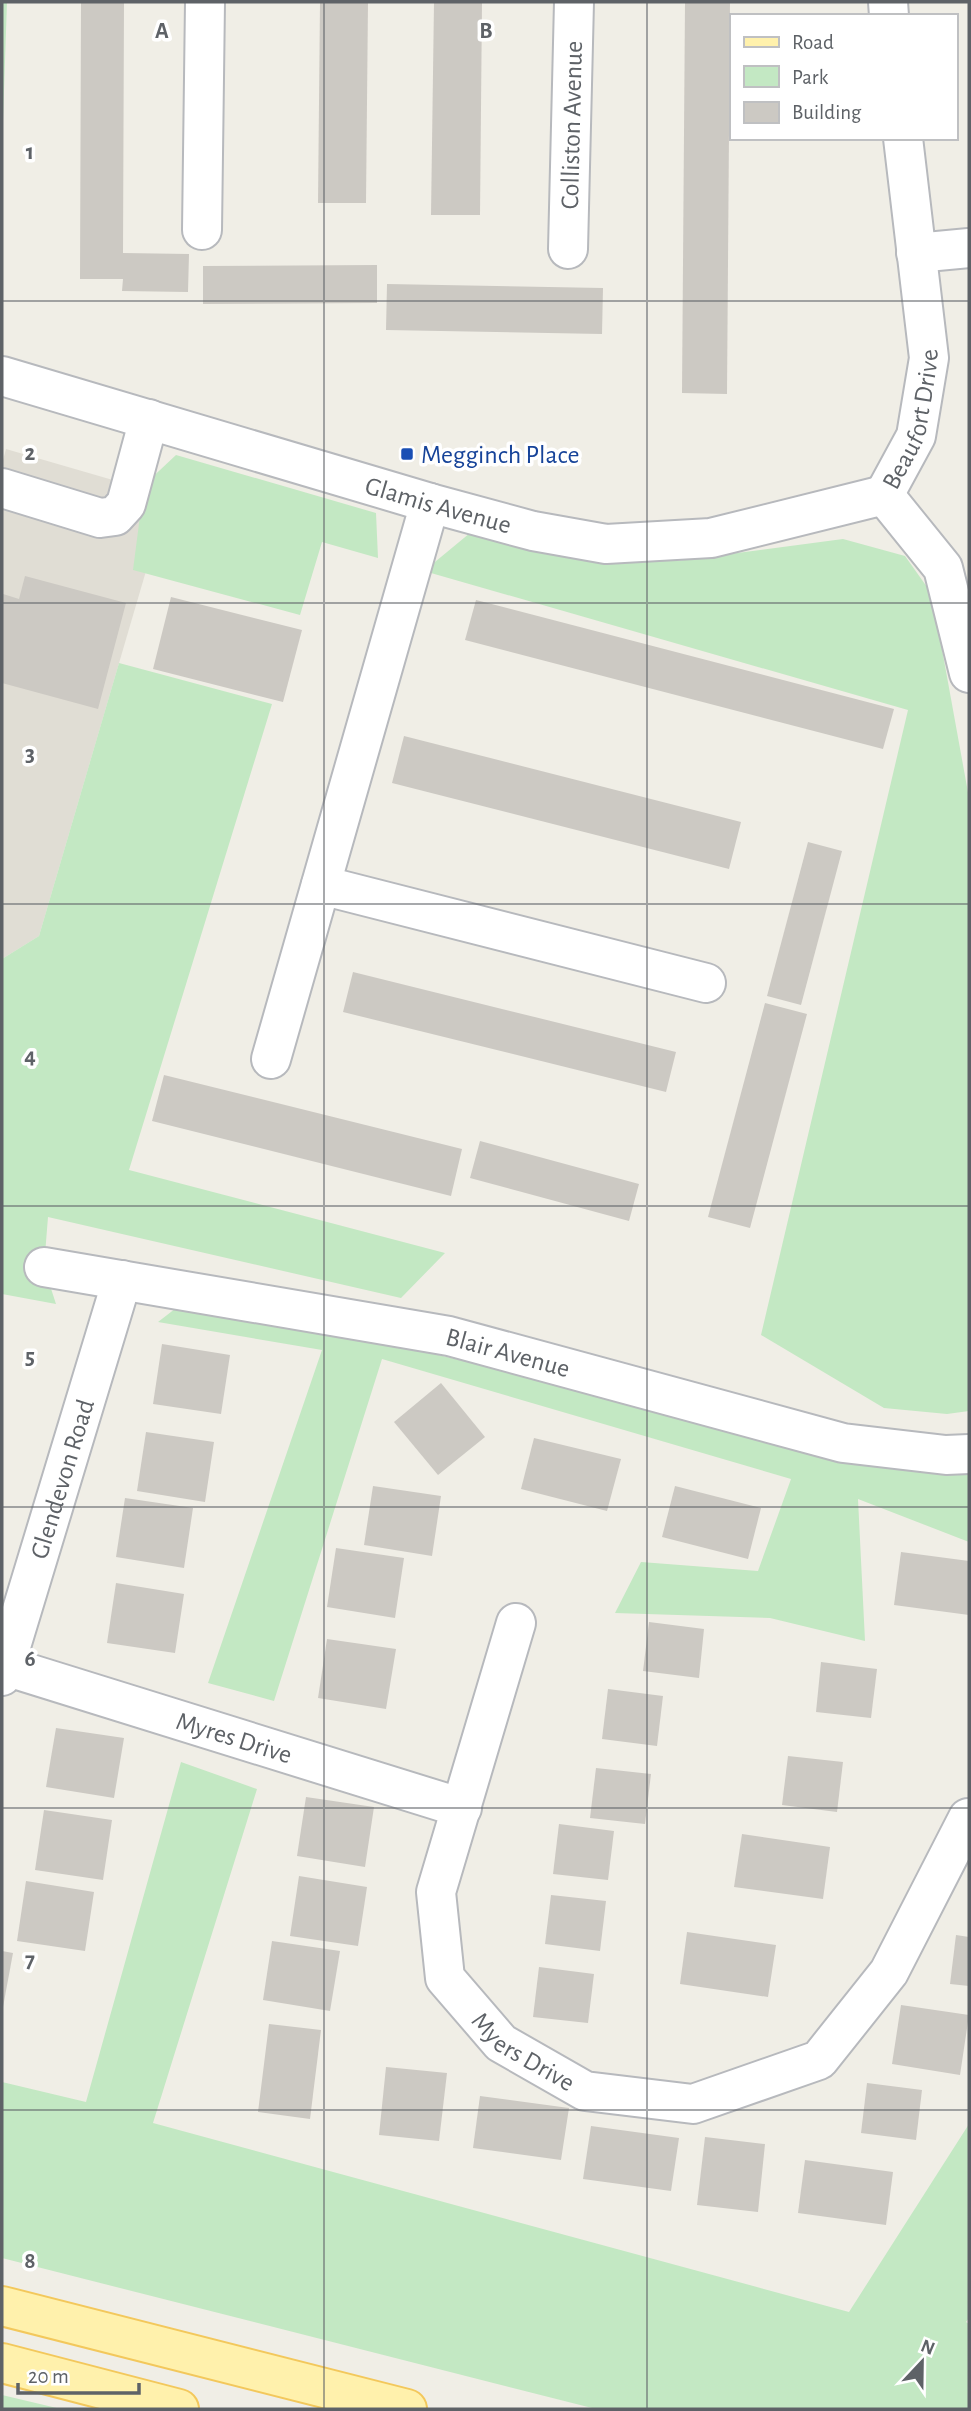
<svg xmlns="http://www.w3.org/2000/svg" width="971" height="2411" viewBox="0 0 971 2411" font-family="'Alegreya Sans',sans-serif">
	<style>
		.education { fill: #e0ddd4 }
		.green { fill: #c3e8c3 }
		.building { fill: #ccc9c3 }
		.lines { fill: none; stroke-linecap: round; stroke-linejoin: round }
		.minor-casing { stroke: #b7b9bd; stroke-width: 42 }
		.major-casing { stroke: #f3c85c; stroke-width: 42 }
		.minor { stroke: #fff; stroke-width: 38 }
		.major { stroke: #fff1ac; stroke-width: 38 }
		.grid { fill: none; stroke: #5e6267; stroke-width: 2; stroke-opacity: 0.55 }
		.transit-dot { fill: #1a4fb4; stroke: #fff; stroke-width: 2.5 }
		.labels { text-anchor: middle; stroke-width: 7; stroke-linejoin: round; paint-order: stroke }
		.street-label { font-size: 26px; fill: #5e6267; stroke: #fff }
		.transit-label { font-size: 26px; fill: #164399; stroke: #fff; text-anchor: start }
		.grid-label { font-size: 23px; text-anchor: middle; font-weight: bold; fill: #5e6267; stroke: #fff; stroke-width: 7; stroke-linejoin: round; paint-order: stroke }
	</style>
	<rect width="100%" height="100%" fill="#f0eee6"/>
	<!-- education -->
	<polygon class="education" points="6,449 168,496 39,936 2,959 2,464"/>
	<!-- green -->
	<g class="green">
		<polygon points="2,2 7,2 2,150"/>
		<polygon points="176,455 376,513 378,558 322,542 300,615 133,570 144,485"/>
		<polygon points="470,533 575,554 676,561 843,539 905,556 932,594 969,798 969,1411 947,1414 884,1408 761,1335 908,710 424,571"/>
		<polygon points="119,663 272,704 129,1170 445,1253 401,1298 48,1217 44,1267 56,1304 2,1294 2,959 39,936"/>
		<polygon points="180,1305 374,1340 619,1397 848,1464 969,1462 969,1542 858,1499 865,1641 770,1618 615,1613 641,1562 758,1571 791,1479 382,1359 274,1701 208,1683 322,1350 158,1322"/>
		<polygon points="181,1762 257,1789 153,2123 849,2312 969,2124 969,2318 966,2322 969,2324 969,2409 596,2409 2,2258 2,2082 86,2102"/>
		<polygon points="2,2395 61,2409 2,2409"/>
	</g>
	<!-- building -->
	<g class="building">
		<polygon points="81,2 124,2 123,253 189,254 188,292 122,291 123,279 80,279"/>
		<polygon points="320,2 368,2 366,203 318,203"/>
		<polygon points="434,2 482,2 480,215 431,215"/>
		<polygon points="685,2 730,2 727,394 682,393"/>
		<polygon points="377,265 377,303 203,304 203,266"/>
		<polygon points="387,284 603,288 602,334 386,330"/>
		<polygon points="25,576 126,603 98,709 2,683 2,600 3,594 19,599"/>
		<polygon points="171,597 302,630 283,702 153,669"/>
		<polygon points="476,600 894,709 883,749 465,640"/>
		<polygon points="404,736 741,822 729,869 392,783"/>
		<polygon points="808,842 842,851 801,1005 767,996"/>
		<polygon points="353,972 676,1052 666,1092 343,1012"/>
		<polygon points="765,1003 807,1014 750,1228 708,1217"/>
		<polygon points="164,1075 462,1149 451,1196 152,1121"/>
		<polygon points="480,1141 639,1184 629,1221 470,1178"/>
		<polygon points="162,1344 230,1355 221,1414 153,1404"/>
		<polygon points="441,1383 485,1437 438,1475 394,1422"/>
		<polygon points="146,1432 214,1442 205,1502 137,1491"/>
		<polygon points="534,1438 621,1459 607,1511 521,1489"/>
		<polygon points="373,1486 441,1496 432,1556 364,1545"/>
		<polygon points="675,1486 761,1508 748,1559 662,1537"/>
		<polygon points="125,1498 193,1508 184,1568 116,1557"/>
		<polygon points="336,1548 404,1558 395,1618 327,1607"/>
		<polygon points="901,1552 969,1561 969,1615 894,1605"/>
		<polygon points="116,1583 184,1594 175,1653 107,1643"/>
		<polygon points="649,1622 704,1629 699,1678 643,1671"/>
		<polygon points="327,1639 396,1649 386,1709 318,1698"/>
		<polygon points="821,1662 877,1669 871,1718 816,1712"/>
		<polygon points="608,1689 663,1696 657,1746 602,1739"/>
		<polygon points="56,1728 124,1738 114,1798 46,1787"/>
		<polygon points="788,1756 843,1762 837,1812 782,1805"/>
		<polygon points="596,1768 651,1774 645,1824 590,1818"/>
		<polygon points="306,1797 374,1807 365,1867 297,1856"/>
		<polygon points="44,1810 112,1820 103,1880 35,1870"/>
		<polygon points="559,1824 614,1831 608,1880 553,1874"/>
		<polygon points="742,1834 830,1847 823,1899 734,1887"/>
		<polygon points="299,1876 367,1887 358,1946 290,1936"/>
		<polygon points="26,1881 94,1892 85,1951 17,1941"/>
		<polygon points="551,1895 606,1901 600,1951 545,1944"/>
		<polygon points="687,1932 776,1945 768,1997 680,1984"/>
		<polygon points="956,1935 969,1937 969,1986 950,1984"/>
		<polygon points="272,1941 340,1951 330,2011 263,2000"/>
		<polygon points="2,1951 13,1953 3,2007 2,2007"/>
		<polygon points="539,1967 594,1974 588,2023 533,2017"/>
		<polygon points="901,2005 969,2015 960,2075 892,2064"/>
		<polygon points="269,2024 321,2030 310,2119 258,2112"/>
		<polygon points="386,2067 447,2073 439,2141 379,2135"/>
		<polygon points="867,2083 922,2090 916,2140 861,2133"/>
		<polygon points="480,2096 569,2108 561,2160 473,2148"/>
		<polygon points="591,2126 679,2138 671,2191 583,2179"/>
		<polygon points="705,2137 765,2144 758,2212 697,2205"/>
		<polygon points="805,2160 893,2172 886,2225 798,2213"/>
	</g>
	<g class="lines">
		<defs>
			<g id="minor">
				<polyline points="888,2 889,16"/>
				<polyline points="202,230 205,2"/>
				<path id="s1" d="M568,249l6,-247"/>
				<polyline points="916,253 969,248"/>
				<path id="s2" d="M2,376l428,127 103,28 73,13 105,-6 173,-43"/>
				<polyline points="2,488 100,518 115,516 126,504 149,419"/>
				<path id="s3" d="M884,495l32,-59 13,-78 -26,-220"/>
				<polyline points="884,495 943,568 969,673"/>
				<polyline points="321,885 706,983"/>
				<polyline points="271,1059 430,503"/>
				<path id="s4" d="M44,1267l405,69 394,107 103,12 23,-1"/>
				<path id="s5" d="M516,1623l-80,269 9,86 56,65 84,48 108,13 126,-44 70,-88 79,-154"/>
				<path id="s6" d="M5,1666l457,142"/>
				<path id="s7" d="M2,1676l120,-396"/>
			</g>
			<g id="major">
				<polyline points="2,2306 407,2409"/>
				<polyline points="2,2363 179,2409"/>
			</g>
		</defs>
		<!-- minor casing -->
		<use href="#minor" class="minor-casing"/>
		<!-- major casing -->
		<use href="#major" class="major-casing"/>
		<!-- minor -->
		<use href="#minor" class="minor"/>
		<!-- major -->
		<use href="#major" class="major"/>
	</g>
	<!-- grid -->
	<path class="grid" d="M324,2v2407M647,2v2407M2,301h967M2,603h967M2,904h967M2,1206h967M2,1507h967M2,1808h967M2,2110h967"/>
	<!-- markers -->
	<rect class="transit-dot" x="400" y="447" width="14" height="14" rx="3.5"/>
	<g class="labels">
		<!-- street labels -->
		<g class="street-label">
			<text dy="9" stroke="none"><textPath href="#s1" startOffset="124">Colliston Avenue</textPath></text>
			<text dy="9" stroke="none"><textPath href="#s3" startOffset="82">Beaufort Drive</textPath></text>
			<text dy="9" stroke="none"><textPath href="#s2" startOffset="455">Glamis Avenue</textPath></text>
			<text dy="9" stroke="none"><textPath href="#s4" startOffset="472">Blair Avenue</textPath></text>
			<text dy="9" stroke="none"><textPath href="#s7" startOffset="206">Glendevon Road</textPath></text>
			<text dy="9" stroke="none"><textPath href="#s6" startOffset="240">Myres Drive</textPath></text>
			<text dy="9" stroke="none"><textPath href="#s5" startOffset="476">Myers Drive</textPath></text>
		</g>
		<!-- transit labels -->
		<g class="transit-label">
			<text x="421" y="463">Megginch Place</text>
		</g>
	</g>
	<g class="grid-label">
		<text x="162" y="38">A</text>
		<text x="486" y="38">B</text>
		<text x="30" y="159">1</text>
		<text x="30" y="460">2</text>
		<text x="30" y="761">3</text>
		<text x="30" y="1063">4</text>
		<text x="30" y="1364">5</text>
		<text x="30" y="1666">6</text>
		<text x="30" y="1967">7</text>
		<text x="30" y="2268">8</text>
	</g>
	<!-- border -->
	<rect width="971" height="2411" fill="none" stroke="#5e6267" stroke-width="7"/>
	<!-- legend -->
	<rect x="730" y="14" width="228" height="126" fill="#ffffff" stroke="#bfc0c2" stroke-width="2"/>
	<rect x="744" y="37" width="35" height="10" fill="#fff1ac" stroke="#bfc0c2" stroke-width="2"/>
	<text x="792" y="49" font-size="21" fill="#5e6267">Road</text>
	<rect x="744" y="66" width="35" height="21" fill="#c3e8c3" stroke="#bfc0c2" stroke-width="2"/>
	<text x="792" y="84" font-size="21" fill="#5e6267">Park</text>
	<rect x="744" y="102" width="35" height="21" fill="#ccc9c3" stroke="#bfc0c2" stroke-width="2"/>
	<text x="792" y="119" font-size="21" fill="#5e6267">Building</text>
	<!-- north arrow -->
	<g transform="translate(922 2362) rotate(22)" stroke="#ffffff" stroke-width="5" paint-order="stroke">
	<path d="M0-5L12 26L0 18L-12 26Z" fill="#5e6267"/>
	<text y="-10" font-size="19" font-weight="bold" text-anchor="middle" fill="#5e6267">N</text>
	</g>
	<!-- scale -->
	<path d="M18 2383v10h121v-10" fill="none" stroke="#5e6267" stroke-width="3.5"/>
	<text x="28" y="2383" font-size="21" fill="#5e6267" stroke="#ffffff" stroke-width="5" paint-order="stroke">20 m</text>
</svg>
